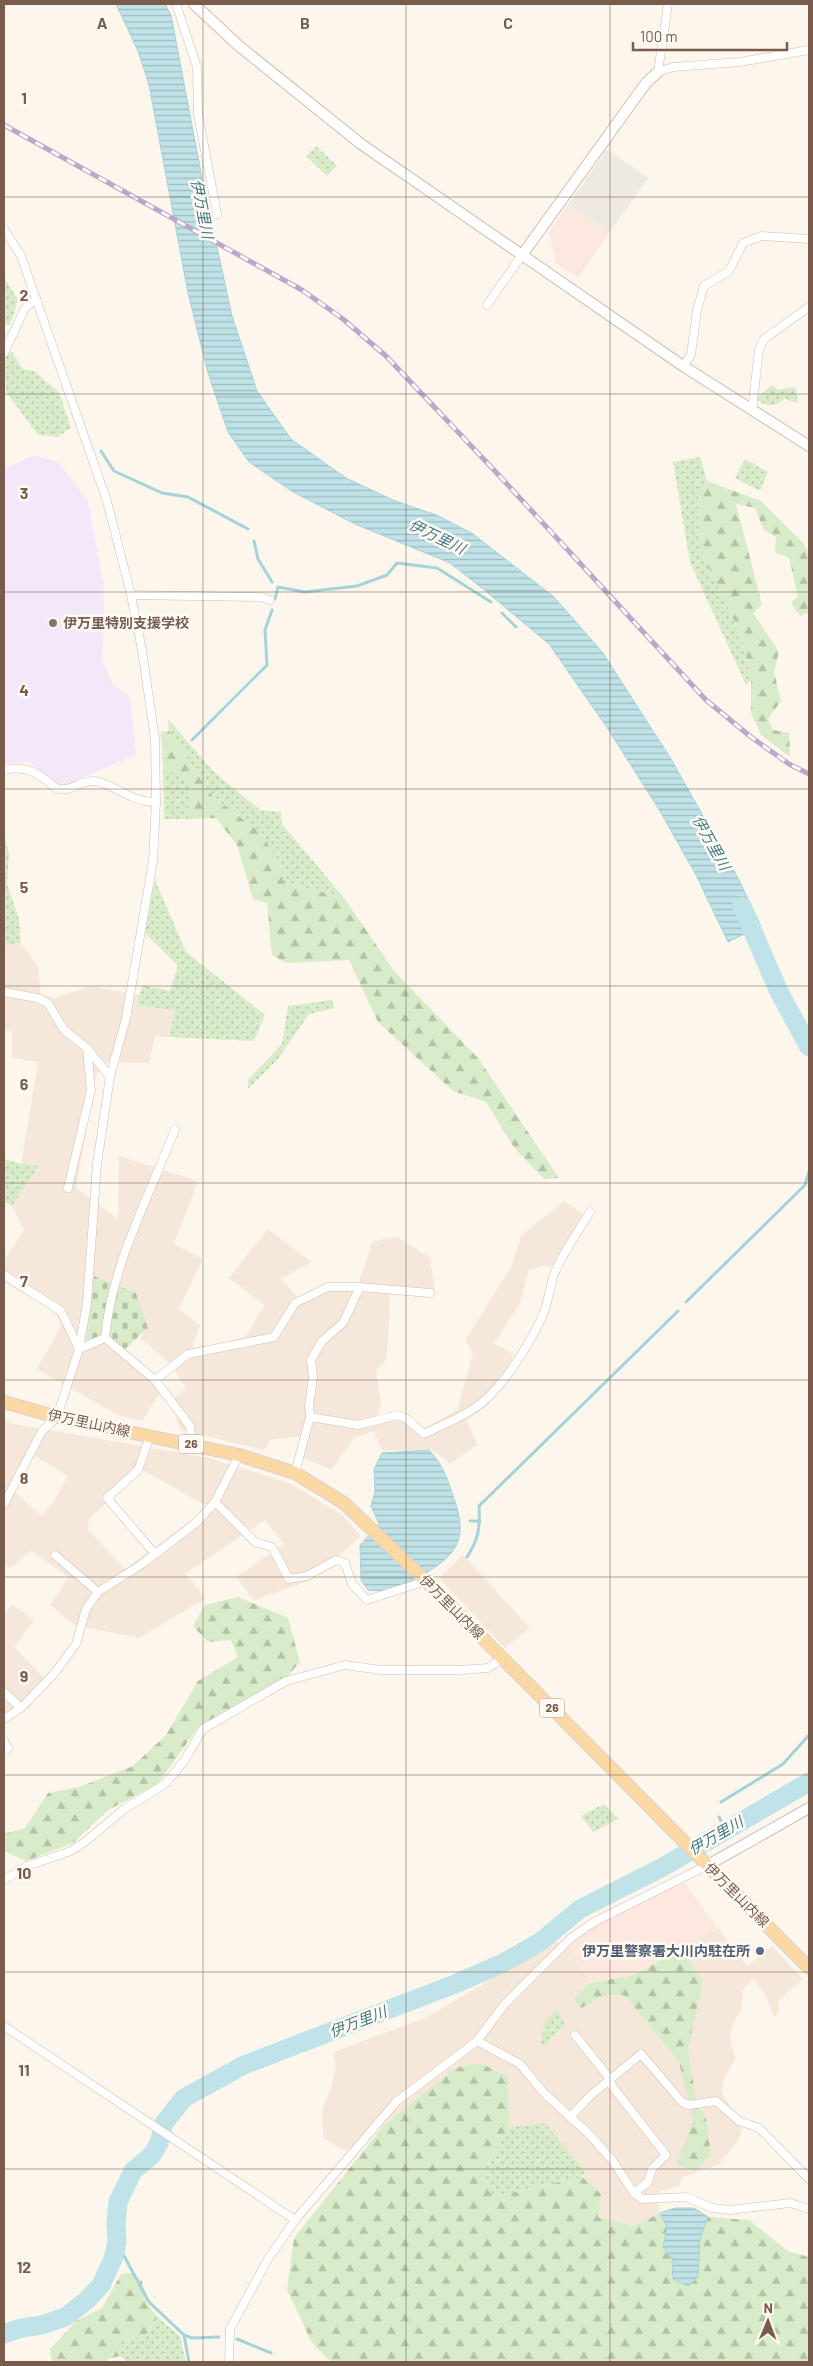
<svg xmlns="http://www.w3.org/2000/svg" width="813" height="2366" viewBox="0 0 813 2366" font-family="Barlow,'Noto Sans JP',sans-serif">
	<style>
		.residential { fill: #f5e8da; fill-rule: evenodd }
		.commercial { fill: #fde8e0 }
		.industrial { fill: #efe9e4 }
		.education { fill: #f3e8fa }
		.green { fill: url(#green-dots) }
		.forest { fill: url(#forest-firs) }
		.cemetery { fill: url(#cemetery-stones) }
		.water { fill: url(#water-rules); stroke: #a5d3da }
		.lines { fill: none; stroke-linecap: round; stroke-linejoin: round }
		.stream { stroke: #a5d3da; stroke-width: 3 }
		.river { stroke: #bfe3e8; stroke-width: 19 }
		.minor-casing { stroke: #d1beb0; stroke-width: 9 }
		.tertiary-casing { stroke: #d1beb0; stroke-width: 12 }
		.primary-casing { stroke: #dad1cd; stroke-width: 14 }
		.minor { stroke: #fff; stroke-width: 8 }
		.tertiary { stroke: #fff; stroke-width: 10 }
		.primary { stroke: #fbd9a5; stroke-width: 12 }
		.rail-casing { stroke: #b9a8c9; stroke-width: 5 }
		.rail { stroke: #fffaf3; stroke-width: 3; stroke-dasharray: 9; stroke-linecap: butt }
		.grid { fill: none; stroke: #7a5c4d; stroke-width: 1; stroke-opacity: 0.55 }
		.education-dot { fill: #8d6e63; stroke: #fffaf3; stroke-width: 2 }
		.service-dot { fill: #5c6f8a; stroke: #fffaf3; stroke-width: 2 }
		.labels { text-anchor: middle; stroke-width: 5; stroke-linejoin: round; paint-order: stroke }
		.shield { fill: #fffaf3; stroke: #a28b7f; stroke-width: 1 }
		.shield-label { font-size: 12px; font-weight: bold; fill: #7a5c4d }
		.education-label { font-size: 14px; font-weight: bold; fill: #785e54; stroke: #fffaf3; text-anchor: start }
		.street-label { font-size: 14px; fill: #7a5c4d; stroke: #fffaf3 }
		.service-label { font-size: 14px; font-weight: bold; fill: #4e5e75; stroke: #fffaf3; text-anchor: end }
		.water-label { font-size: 15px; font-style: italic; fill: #437c86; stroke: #fffaf3 }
		.grid-label { font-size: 16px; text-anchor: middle; font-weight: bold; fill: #7a5c4d; stroke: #fffaf3; stroke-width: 5; stroke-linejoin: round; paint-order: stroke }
	</style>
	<defs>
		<pattern id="green-dots" width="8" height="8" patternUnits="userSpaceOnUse" patternTransform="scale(1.25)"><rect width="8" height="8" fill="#d8ecc9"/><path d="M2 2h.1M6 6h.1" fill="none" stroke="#b4c2a5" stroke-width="1.8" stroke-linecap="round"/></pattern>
		<pattern id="forest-firs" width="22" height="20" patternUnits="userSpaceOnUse" patternTransform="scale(1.25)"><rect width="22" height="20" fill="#d8ecc9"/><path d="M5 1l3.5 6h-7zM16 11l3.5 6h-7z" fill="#b4c2a5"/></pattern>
		<pattern id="cemetery-stones" width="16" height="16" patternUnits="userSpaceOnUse" patternTransform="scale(1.25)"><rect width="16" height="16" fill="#d8ecc9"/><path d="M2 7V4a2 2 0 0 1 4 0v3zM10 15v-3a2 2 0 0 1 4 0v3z" fill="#b4c2a5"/></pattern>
		<pattern id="water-rules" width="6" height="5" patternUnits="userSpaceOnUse" patternTransform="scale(1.25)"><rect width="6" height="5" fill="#bfe3e8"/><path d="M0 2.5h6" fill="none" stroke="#a0bbbe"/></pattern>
	</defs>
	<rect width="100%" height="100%" fill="#fdf6ec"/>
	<!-- residential -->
	<g class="residential">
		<polygon points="21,943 38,966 41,994 55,998 91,986 139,995 138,1006 175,1010 169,1037 155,1036 149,1063 109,1062 96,1075 76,1188 118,1219 119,1156 198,1181 174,1244 203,1259 179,1309 200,1325 192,1350 245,1337 265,1305 229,1278 268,1229 311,1262 281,1279 298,1298 331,1283 359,1283 372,1242 396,1236 430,1258 435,1291 429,1296 390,1293 387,1359 376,1371 381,1404 377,1416 401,1411 425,1428 457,1410 473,1353 465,1340 512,1266 521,1236 564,1201 583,1214 552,1268 544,1265 529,1270 519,1305 494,1343 514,1355 489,1404 467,1420 477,1445 450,1464 432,1449 382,1451 374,1431 355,1437 331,1470 299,1456 301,1436 270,1440 264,1450 180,1430 171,1401 186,1388 170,1363 140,1338 148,1328 94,1277 86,1339 109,1337 164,1386 142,1421 120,1416 37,1369 61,1326 56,1312 4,1282 4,1261 24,1230 12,1206 39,1165 21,1164 38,1062 12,1058 12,1031 4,1030 4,945"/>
		<path d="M4,1422l205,36 80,25 52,31 20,22 -50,44 -57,20 -18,-23 48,-33 -19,-24 -80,54 21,24 -67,40 -64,-13 -25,-20 19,-28 -38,-26 -21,17 -6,-5zM35,1456l33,20 -13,23 -13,17 -29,-26zM142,1470l67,37 -84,62 -38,-41 3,-10z"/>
		<polygon points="463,1555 530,1628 505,1648 439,1578"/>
		<polygon points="12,1604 34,1620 14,1647 45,1679 4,1723 4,1615"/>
		<polygon points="718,1928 747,1966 772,1946 803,1979 778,2001 779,2012 774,2016 765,1995 753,1978 743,1990 741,2010 733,2024 730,2037 735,2060 724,2078 722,2092 742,2128 739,2139 719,2164 683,2177 680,2185 656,2193 660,2213 635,2226 598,2217 600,2194 582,2177 585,2171 545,2123 509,2127 508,2077 455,2068 384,2125 346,2151 324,2139 322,2110 331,2088 336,2065 333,2058 336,2051 427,2017 556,1941 568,1945 590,1983 573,1999 581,2008 602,1996 624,1995 679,2062 703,1981 681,1949"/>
	</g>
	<!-- commercial -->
	<g class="commercial">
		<polygon points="568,205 609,233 578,278 556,263 549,232"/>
		<polygon points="683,1881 718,1928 634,1975 590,1983 568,1945 595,1925"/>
	</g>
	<!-- industrial -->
	<polygon class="industrial" points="607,149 648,178 609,233 568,205"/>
	<!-- education -->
	<polygon class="education" points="34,455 58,462 88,501 104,588 102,659 112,683 130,697 136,755 60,787 29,762 4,764 4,469"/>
	<!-- green -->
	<g class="green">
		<polygon points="316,146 337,166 327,176 306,156"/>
		<polygon points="4,277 18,300 10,325 4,325"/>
		<polygon points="12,352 23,369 34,371 59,392 71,428 57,437 38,435 6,392 5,357"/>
		<path d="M772,385l6,5 18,-3 2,16 -13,-4c-11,8 -18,8 -29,0z"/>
		<polygon points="700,457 707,481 698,498 703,556 741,635 751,680 746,685 690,562 673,462"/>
		<polygon points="745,459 768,472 760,491 735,478"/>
		<polygon points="168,719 214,772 260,810 281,812 282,824 345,899 288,883 263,834 213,797 169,731"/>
		<polygon points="163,766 190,783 188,819 164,819"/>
		<polygon points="4,835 9,854 7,884 19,919 21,943 4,945"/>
		<polygon points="155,880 186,952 265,1015 254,1041 169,1037 175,1010 138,1006 139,995 143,985 170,991 178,966 145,933"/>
		<polygon points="332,1000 334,1008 309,1014 278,1059 248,1089 248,1080 282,1044 288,1006"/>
		<polygon points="4,1159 21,1164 39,1165 12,1206 4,1202"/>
		<polygon points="604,1804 618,1819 593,1832 581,1816"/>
		<polygon points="557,2010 565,2024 544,2046 541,2042 545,2021"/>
		<polygon points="545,2123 585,2171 582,2177 493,2197 483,2172 509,2127"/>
		<polygon points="157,2317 180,2336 186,2362 127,2362 120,2356 116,2342 146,2336"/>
	</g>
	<!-- forest -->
	<g class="forest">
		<polygon points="707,481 761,501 803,543 809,554 809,613 800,616 791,603 798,596 789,558 775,552 776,537 763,529 755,508 736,504 762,605 753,613 779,652 774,672 781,701 768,719 773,730 789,733 790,757 761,735 751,713 751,680 741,635 703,556 698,497"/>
		<polygon points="169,731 213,797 263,834 288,883 345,899 394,971 478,1058 559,1178 544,1179 515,1149 486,1102 453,1091 378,1022 349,960 285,963 272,955 267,903 253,899 237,845 216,818 188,819 190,783 163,766 161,732"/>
		<polygon points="238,1597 288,1618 300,1662 287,1677 199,1726 157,1785 108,1810 73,1843 26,1861 4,1851 4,1834 25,1828 48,1793 79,1787 133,1766 166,1735 198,1681 238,1657 231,1640 208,1642 193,1626 205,1605"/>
		<polygon points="681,1949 703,1981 688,2048 696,2101 706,2119 711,2155 694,2171 677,2164 693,2120 679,2062 624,1995 602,1996 581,2008 573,1999 590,1983 634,1975"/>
		<polygon points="481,2063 508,2077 509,2127 483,2171 493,2197 582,2177 601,2194 598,2217 635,2226 660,2213 667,2227 663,2247 672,2258 673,2279 698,2277 700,2239 708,2217 749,2220 788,2251 809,2257 809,2362 331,2362 312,2343 287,2290 294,2238 384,2125 455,2068"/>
		<polygon points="132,2273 142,2281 146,2302 157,2317 146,2336 117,2342 120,2356 108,2359 107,2362 52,2362 50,2349 76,2321 102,2308 121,2274"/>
	</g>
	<!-- cemetery -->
	<polygon class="cemetery" points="94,1276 136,1293 148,1328 124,1350 109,1337 86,1340"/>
	<!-- water -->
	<g class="water">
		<polygon points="116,4 165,4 171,15 202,178 232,316 257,391 291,439 346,478 393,500 439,516 473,534 554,597 603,653 671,759 738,878 761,926 728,942 696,875 660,811 606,726 549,644 482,588 450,563 355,524 293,492 249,462 228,432 208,373 188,293 149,85 138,51"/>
		<path d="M429,1450c13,14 17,25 23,43 17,45 8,61 -33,84 -14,8 -35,16 -51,13l-7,-10 -1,-35 19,-21 -8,-18 4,-14 -1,-23 8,-16z"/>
		<polygon points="675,2208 694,2208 708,2217 700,2239 698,2277 688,2286 673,2279 672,2258 663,2247 667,2227 660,2213"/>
	</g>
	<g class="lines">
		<!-- stream -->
		<g class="stream">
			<polyline points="101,451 114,471 162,493 188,497 248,529"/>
			<polyline points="254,541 258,559 272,582"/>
			<polyline points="275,599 278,587 305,592 357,586 387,575 397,563 437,568 491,602"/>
			<polyline points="502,613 516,627"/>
			<polyline points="192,740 267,665 265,630 272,610"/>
			<polyline points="686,1302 805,1185 809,1171"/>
			<polyline points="470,1521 480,1521"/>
			<path d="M467,1557c12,-18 13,-30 12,-51l199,-195"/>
			<polyline points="721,1802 783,1764 809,1735"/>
			<polyline points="719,1817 725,1830"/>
			<polyline points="117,2243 149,2302 184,2335 189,2362"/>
			<polyline points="184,2335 192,2338 219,2337"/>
			<polyline points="237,2339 271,2353"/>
		</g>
		<!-- river -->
		<g class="river">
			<polyline points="742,906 779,992 809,1047"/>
			<polyline points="4,2334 21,2328 42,2325 65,2317 86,2301 101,2285 113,2259 117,2243 116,2223 118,2202 133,2171 152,2155 159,2143 164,2123 184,2098 244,2065 455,1984 503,1963 540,1942 580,1909 661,1868 809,1782"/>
		</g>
		<defs>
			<g id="minor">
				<polyline points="176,4 197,67 198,114 217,214"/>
				<polyline points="668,4 658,72 673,67 740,62 809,50"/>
				<polyline points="4,229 21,256 107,501 131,595 142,650 155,739 156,802 153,861 126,1018 110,1077 97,1164 87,1303 79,1349 57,1417 42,1431 4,1504"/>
				<polyline points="487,305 522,255"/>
				<polyline points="4,353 25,308 36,299"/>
				<polyline points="683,366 691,355 697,310 704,286 729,271 743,243 761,236 809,239"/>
				<polyline points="752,410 759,350 764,339 809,307"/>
				<polyline points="131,595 261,597 270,600"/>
				<path d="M4,770c16,-4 29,-1 42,10 4,3 8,8 13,9 14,3 25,-12 40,-7 21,6 35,21 57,20"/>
				<polyline points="4,992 37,998 48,1003 64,1030 87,1048 110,1077"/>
				<polyline points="68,1188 91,1090 87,1048"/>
				<polyline points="4,1275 61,1311 79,1349"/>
				<polyline points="105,1338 155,1380 190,1426 192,1445"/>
				<path d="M79,1349l26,-11c7,-75 44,-140 70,-209"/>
				<polyline points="155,1380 188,1354 274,1337 295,1303 328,1287 360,1287 430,1293"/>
				<polyline points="310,1417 309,1406 313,1377 311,1360 322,1341 343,1323 360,1287"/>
				<polyline points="150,1436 138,1470 107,1498 155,1554"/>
				<path d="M295,1473l15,-56 48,8 40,-10 9,4 17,15c20,-10 44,-19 60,-33 22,-19 49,-62 60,-89 5,-13 6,-27 11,-40 9,-21 23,-40 35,-60"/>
				<polyline points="215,1502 255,1542 272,1547 289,1579 307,1576 336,1560 345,1563 352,1584 367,1600 426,1581"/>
				<polyline points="55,1555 98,1592"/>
				<polyline points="4,1692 21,1708 54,1674 76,1644 86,1609 98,1592 142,1564 197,1522 215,1502 239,1455"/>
				<polyline points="4,1719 21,1708"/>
				<polyline points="4,1741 8,1748"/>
				<polyline points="4,1880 27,1866 71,1851 85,1842 123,1810 165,1784 184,1761 203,1729 286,1681 345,1665 381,1670 461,1670 488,1668 503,1658"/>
				<polyline points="4,2026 295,2220"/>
				<polyline points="575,2035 607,2075 612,2086 666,2155 652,2169 648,2182 634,2193"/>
				<polyline points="477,2041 520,2064 544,2093 590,2135 612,2160 634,2193 642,2199 687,2197 712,2208 730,2210 790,2203 809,2209"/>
				<polyline points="570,2117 590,2096 641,2054 682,2102 689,2105 716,2101 739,2121 759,2128 809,2179"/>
				<polyline points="229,2362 230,2329 268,2259 295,2220 396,2102 477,2041 504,2005 572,1937 594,1922 708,1865"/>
			</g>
			<g id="tertiary">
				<polyline points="194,4 239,46 361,144 683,366 809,446"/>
				<polyline points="522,255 646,83 658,72"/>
				<polyline points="708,1865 809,1808"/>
			</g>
			<polyline id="primary" points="4,1402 57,1417 239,1455 295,1473 344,1503 426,1581 809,1968"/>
		</defs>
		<!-- minor casing -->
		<use href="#minor" class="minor-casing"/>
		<!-- tertiary casing -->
		<use href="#tertiary" class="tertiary-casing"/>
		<!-- primary casing -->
		<use href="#primary" class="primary-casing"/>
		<!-- minor -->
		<use href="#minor" class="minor"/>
		<!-- tertiary -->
		<use href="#tertiary" class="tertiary"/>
		<!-- primary -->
		<use href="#primary" class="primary"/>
		<defs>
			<polyline id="rail" points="4,125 302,290 343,319 386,356 494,470 706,700 751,737 789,764 809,774"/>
		</defs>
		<!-- rail casing -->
		<use href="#rail" class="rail-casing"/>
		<!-- rail -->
		<use href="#rail" class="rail"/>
	</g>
	<!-- grid -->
	<path class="grid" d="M203,4v2358M406,4v2358M610,4v2358M4,197h805M4,394h805M4,592h805M4,789h805M4,986h805M4,1183h805M4,1380h805M4,1577h805M4,1775h805M4,1972h805M4,2169h805"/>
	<!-- markers -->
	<circle class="education-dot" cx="53" cy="623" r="5"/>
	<circle class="service-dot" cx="760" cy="1951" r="5"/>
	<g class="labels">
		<!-- shield labels -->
		<g class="shield">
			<rect x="178.5" y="1434.5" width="25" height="19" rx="4"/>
			<rect x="539.5" y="1698.5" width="25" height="19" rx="4"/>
		</g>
		<g class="shield-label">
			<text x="191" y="1448">26</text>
			<text x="552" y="1712">26</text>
		</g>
		<!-- education labels -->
		<g class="education-label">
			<text x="63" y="628">伊万里特別支援学校</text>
		</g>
		<!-- street labels -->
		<g class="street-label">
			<text transform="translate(89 1423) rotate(12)" y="5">伊万里山内線</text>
			<text transform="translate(452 1607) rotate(45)" y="5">伊万里山内線</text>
			<text transform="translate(737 1895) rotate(45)" y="5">伊万里山内線</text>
		</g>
		<!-- service labels -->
		<g class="service-label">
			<text x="750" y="1956">伊万里警察署大川内駐在所</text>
		</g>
		<!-- water labels -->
		<g class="water-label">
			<text transform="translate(202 209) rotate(79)" y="5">伊万里川</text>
			<text transform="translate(437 537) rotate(26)" y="5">伊万里川</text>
			<text transform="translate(711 843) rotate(61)" y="5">伊万里川</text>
			<text transform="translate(716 1836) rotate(-30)" y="5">伊万里川</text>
			<text transform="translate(358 2022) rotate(-21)" y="5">伊万里川</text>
		</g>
	</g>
	<g class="grid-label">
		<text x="102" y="29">A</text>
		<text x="305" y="29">B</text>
		<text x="508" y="29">C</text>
		<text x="24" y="104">1</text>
		<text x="24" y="301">2</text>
		<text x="24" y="499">3</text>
		<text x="24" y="696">4</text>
		<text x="24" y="893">5</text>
		<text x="24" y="1090">6</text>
		<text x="24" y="1287">7</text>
		<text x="24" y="1484">8</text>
		<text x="24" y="1682">9</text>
		<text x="24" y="1879">10</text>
		<text x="24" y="2076">11</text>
		<text x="24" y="2273">12</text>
	</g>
	<!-- border -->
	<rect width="813" height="2366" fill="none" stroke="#7a5c4d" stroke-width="10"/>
	<!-- north arrow -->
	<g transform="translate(768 2321) rotate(1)" stroke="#fffaf3" stroke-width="4" paint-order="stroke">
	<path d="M0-4L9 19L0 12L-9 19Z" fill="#7a5c4d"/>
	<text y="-8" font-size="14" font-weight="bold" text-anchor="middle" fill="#7a5c4d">N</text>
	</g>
	<!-- scale -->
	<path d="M633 42v8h154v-8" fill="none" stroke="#7a5c4d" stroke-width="2.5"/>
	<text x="640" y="42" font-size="15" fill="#7a5c4d" stroke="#fffaf3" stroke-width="4" paint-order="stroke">100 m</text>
</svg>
